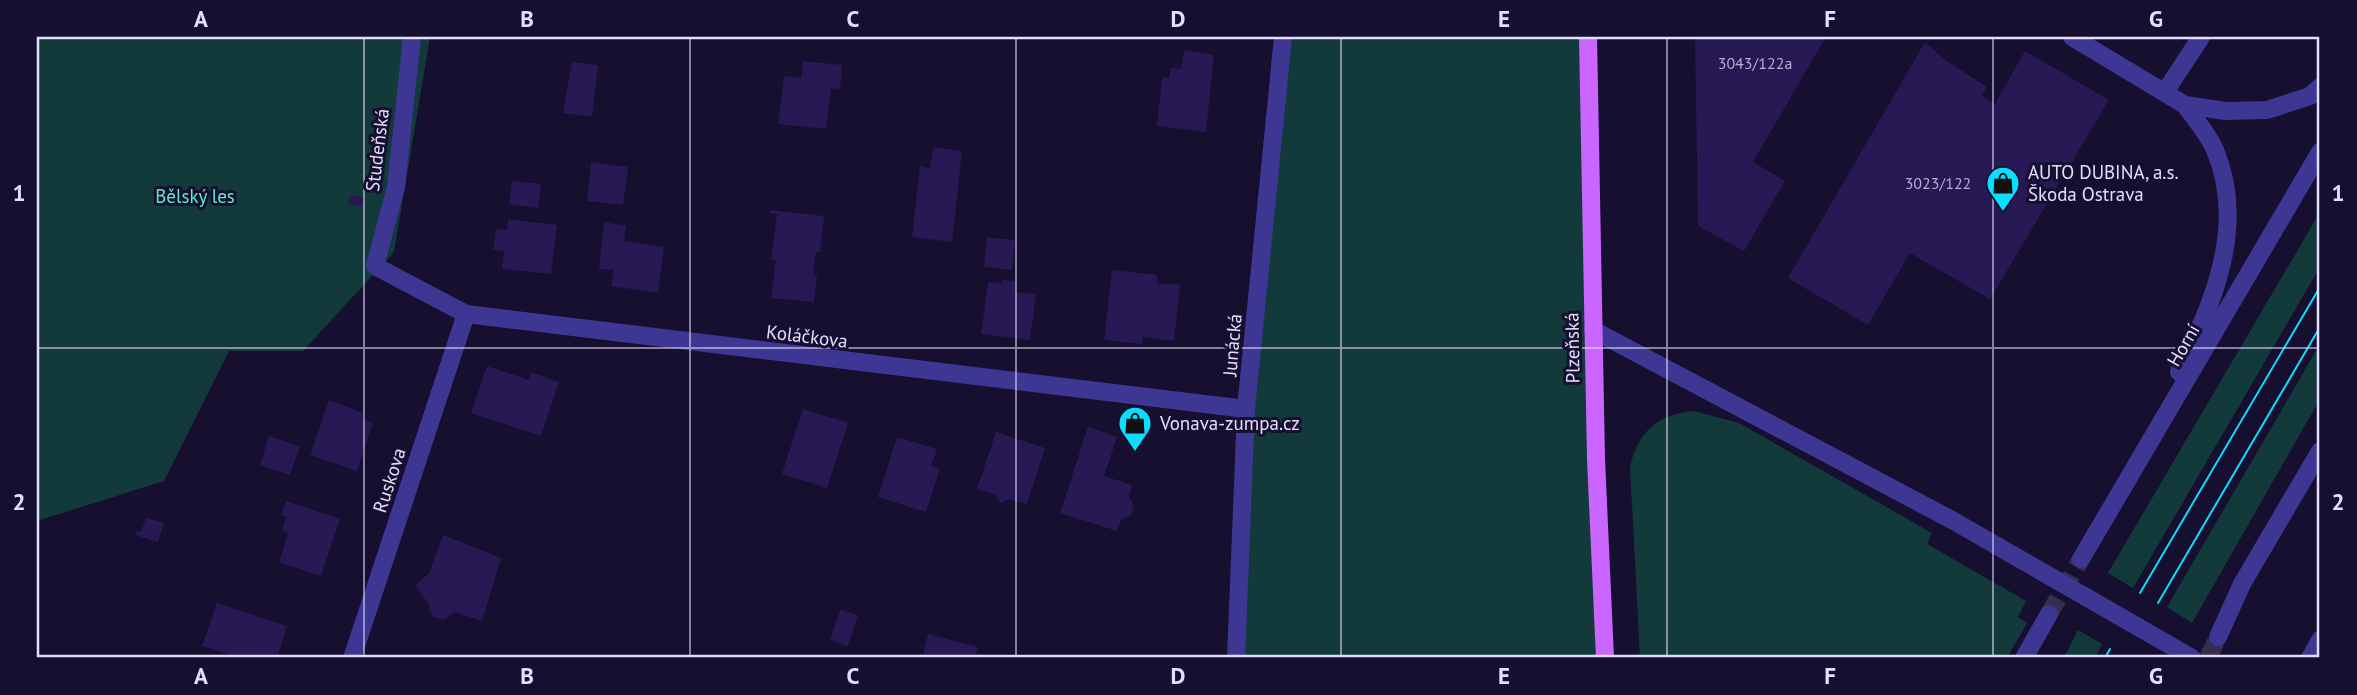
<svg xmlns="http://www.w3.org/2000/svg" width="2357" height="695" viewBox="0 0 2357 695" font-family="'PT Sans',sans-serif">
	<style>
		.green { fill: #123a3a }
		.building { fill: #271953 }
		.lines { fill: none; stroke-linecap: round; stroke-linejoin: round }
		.minor-tunnel { stroke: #352e4f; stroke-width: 18; stroke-dasharray: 18 9; stroke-linecap: butt }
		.minor { stroke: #3d3693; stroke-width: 18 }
		.major { stroke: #cb65ff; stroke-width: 18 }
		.tram { stroke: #0adeff; stroke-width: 2 }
		.minor-bridge { stroke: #3d3693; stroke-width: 18 }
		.grid { fill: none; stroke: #e3deff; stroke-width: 2; stroke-opacity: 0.55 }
		.labels { text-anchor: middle; stroke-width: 6; stroke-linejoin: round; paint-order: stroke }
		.number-label { font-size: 16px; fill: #b4add4 }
		.street-label { font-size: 19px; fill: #e3deff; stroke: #160f30 }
		.poi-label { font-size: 19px; fill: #e3deff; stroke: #160f30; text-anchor: start }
		.park-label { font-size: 19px; fill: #5cedcd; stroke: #160f30 }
		.neatline { fill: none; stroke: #e3deff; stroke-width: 2.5 }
		.grid-label { font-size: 23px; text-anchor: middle; font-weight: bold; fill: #e3deff }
	</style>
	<rect width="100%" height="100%" fill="#160f30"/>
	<!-- green -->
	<g class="green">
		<polygon points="37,37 430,37 394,252 303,351 229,351 164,481 37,521"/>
		<polygon points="1283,37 1588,37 1608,658 1236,658"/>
		<polygon points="2320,212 2320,267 2133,588 2108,573"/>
		<polygon points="2320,344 2320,399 2192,623 2167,607"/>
		<path d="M1694,411l45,12 193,110 -5,11 99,57 -8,16 9,6 -20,35h-367l-10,-192c9,-35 28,-52 64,-55z"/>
		<polygon points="2078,630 2102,644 2095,658 2064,658"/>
	</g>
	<!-- building -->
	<g class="building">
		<polygon points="1695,37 1826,37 1753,162 1785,181 1744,251 1698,226"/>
		<polygon points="1925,42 1944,59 1987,87 1982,96 1995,104 2025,51 2109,100 1990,299 1910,253 1868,325 1788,278"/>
		<polygon points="1184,50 1214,55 1206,132 1157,126 1162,77 1169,78 1171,68 1181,69"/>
		<polygon points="803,61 842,65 840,89 831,88 826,129 778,124 784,76 801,78"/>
		<polygon points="572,62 598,65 592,117 563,113"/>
		<polygon points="933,147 962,151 952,242 912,237 920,166 930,168"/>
		<polygon points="591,162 628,167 623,205 587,201"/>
		<polygon points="512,181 541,184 538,208 509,204"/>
		<polygon points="351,195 365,198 362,207 348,204"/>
		<polygon points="770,210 824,216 820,252 816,252 813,275 817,275 814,302 771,298 776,260 771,259 777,214 770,213"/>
		<polygon points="508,219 557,225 551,274 502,269 504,251 493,250 496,229 507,230"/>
		<polygon points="604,222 626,226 624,241 664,247 658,293 611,286 614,270 599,269"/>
		<polygon points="987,237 1015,240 1012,270 984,267"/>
		<polygon points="1112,270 1157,275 1157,283 1180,285 1174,341 1143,337 1142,344 1104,340"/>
		<polygon points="1003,279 1016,282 1015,292 1036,294 1030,340 981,334 988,282 1002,283"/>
		<polygon points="487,366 529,380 531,372 559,382 541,436 471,413"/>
		<polygon points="329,400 363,413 362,419 373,423 357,471 310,455"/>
		<polygon points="803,409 848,423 827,488 782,474"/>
		<polygon points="1088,427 1117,437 1104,476 1132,485 1129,496 1134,506 1131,515 1121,520 1117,531 1060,513"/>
		<polygon points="996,432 1045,448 1027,504 1009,499 1000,503 996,495 977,489"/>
		<polygon points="269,436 300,446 290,475 260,465"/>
		<polygon points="897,437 937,449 931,466 940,469 926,512 878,497"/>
		<polygon points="286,501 340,519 321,576 279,562 288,534 282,531 286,517 281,515"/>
		<polygon points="146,518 164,523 158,542 135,535 137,531 141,532"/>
		<polygon points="443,535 501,558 482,621 454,612 444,620 434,617 429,611 429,604 415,586 429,573"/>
		<polygon points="217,603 287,626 277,658 240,658 202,646"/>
		<polygon points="840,610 858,615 848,646 830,640"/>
		<polygon points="928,634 978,647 975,658 922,658"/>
	</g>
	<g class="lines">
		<!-- minor-tunnel -->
		<g class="minor-tunnel">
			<polyline points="2049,614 2081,559"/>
			<polyline points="2208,658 2218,637"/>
		</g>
		<!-- minor -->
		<g class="minor">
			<polyline points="412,37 396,187 375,266 466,314 1246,409"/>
			<polyline points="2072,37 2185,105 2226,111 2267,110 2310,96 2320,87"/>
			<polyline points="2165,92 2201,37"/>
			<polyline points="1593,330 1952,520"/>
			<path d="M2179,372c34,-68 68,-146 36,-222 -7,-16 -20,-31 -30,-45"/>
			<polyline points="2081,559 2320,152"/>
			<polyline points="2218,637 2242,584 2320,451"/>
			<polyline points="352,658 466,314"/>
			<polyline points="1236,658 1246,409 1283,37"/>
			<polyline points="2024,658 2049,614"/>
			<polyline points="2310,658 2320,640"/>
		</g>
		<!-- major -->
		<polyline class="major" points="1588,37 1596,459 1605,658"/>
		<!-- tram -->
		<g class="tram">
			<polyline points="2140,593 2320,287"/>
			<polyline points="2158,603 2320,327"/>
			<polyline points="2105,658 2110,649"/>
		</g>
		<!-- minor-bridge -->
		<polyline class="minor-bridge" points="1952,520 2192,658"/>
	</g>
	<!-- grid -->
	<path class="grid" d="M364,37v621M690,37v621M1016,37v621M1341,37v621M1667,37v621M1993,37v621M37,348h2283"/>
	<!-- icons -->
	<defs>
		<symbol id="shop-pin" viewBox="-11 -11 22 30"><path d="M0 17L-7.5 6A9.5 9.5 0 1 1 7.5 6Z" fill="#0adeff" stroke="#160f30"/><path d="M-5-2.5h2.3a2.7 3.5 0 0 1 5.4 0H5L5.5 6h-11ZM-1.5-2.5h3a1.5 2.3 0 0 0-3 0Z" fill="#111"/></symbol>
	</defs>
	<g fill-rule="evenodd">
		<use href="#shop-pin" x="1984" y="164" width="38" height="52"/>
		<use href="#shop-pin" x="1116" y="404" width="38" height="52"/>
	</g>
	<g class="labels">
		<!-- number labels -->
		<g class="number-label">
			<text x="1755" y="69">3043/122a</text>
			<text x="1938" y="189">3023/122</text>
		</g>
		<!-- street labels -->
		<g class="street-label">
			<text transform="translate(377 150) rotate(-83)" y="7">Studeňská</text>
			<text transform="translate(807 336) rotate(7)" y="7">Koláčkova</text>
			<text transform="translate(1232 345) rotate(-85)" y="7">Junácká</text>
			<text transform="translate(2183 345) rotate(-60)" y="7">Horní</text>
			<text transform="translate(1572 348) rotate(-91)" y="7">Plzeňská</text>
			<text transform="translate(389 480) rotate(-72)" y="7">Ruskova</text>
		</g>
		<!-- poi labels -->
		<g class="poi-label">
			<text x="2028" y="179">AUTO DUBINA, a.s.<tspan x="2028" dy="22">Škoda Ostrava</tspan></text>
			<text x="1160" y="430">Vonava-zumpa.cz</text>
		</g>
		<!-- park labels -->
		<g class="park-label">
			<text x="195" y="203">Bělský les</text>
		</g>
	</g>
	<!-- border -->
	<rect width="2357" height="695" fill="none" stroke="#160f30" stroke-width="77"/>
	<rect x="38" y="38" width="2280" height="618" class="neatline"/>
	<g class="grid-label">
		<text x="201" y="27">A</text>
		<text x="527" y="27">B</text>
		<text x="853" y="27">C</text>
		<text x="1178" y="27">D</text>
		<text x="1504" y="27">E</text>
		<text x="1830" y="27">F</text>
		<text x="2156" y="27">G</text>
		<text x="19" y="201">1</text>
		<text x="2338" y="201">1</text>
		<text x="19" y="510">2</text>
		<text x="2338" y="510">2</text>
		<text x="201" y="684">A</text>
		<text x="527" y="684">B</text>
		<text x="853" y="684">C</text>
		<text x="1178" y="684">D</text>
		<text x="1504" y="684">E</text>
		<text x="1830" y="684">F</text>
		<text x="2156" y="684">G</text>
	</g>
</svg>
